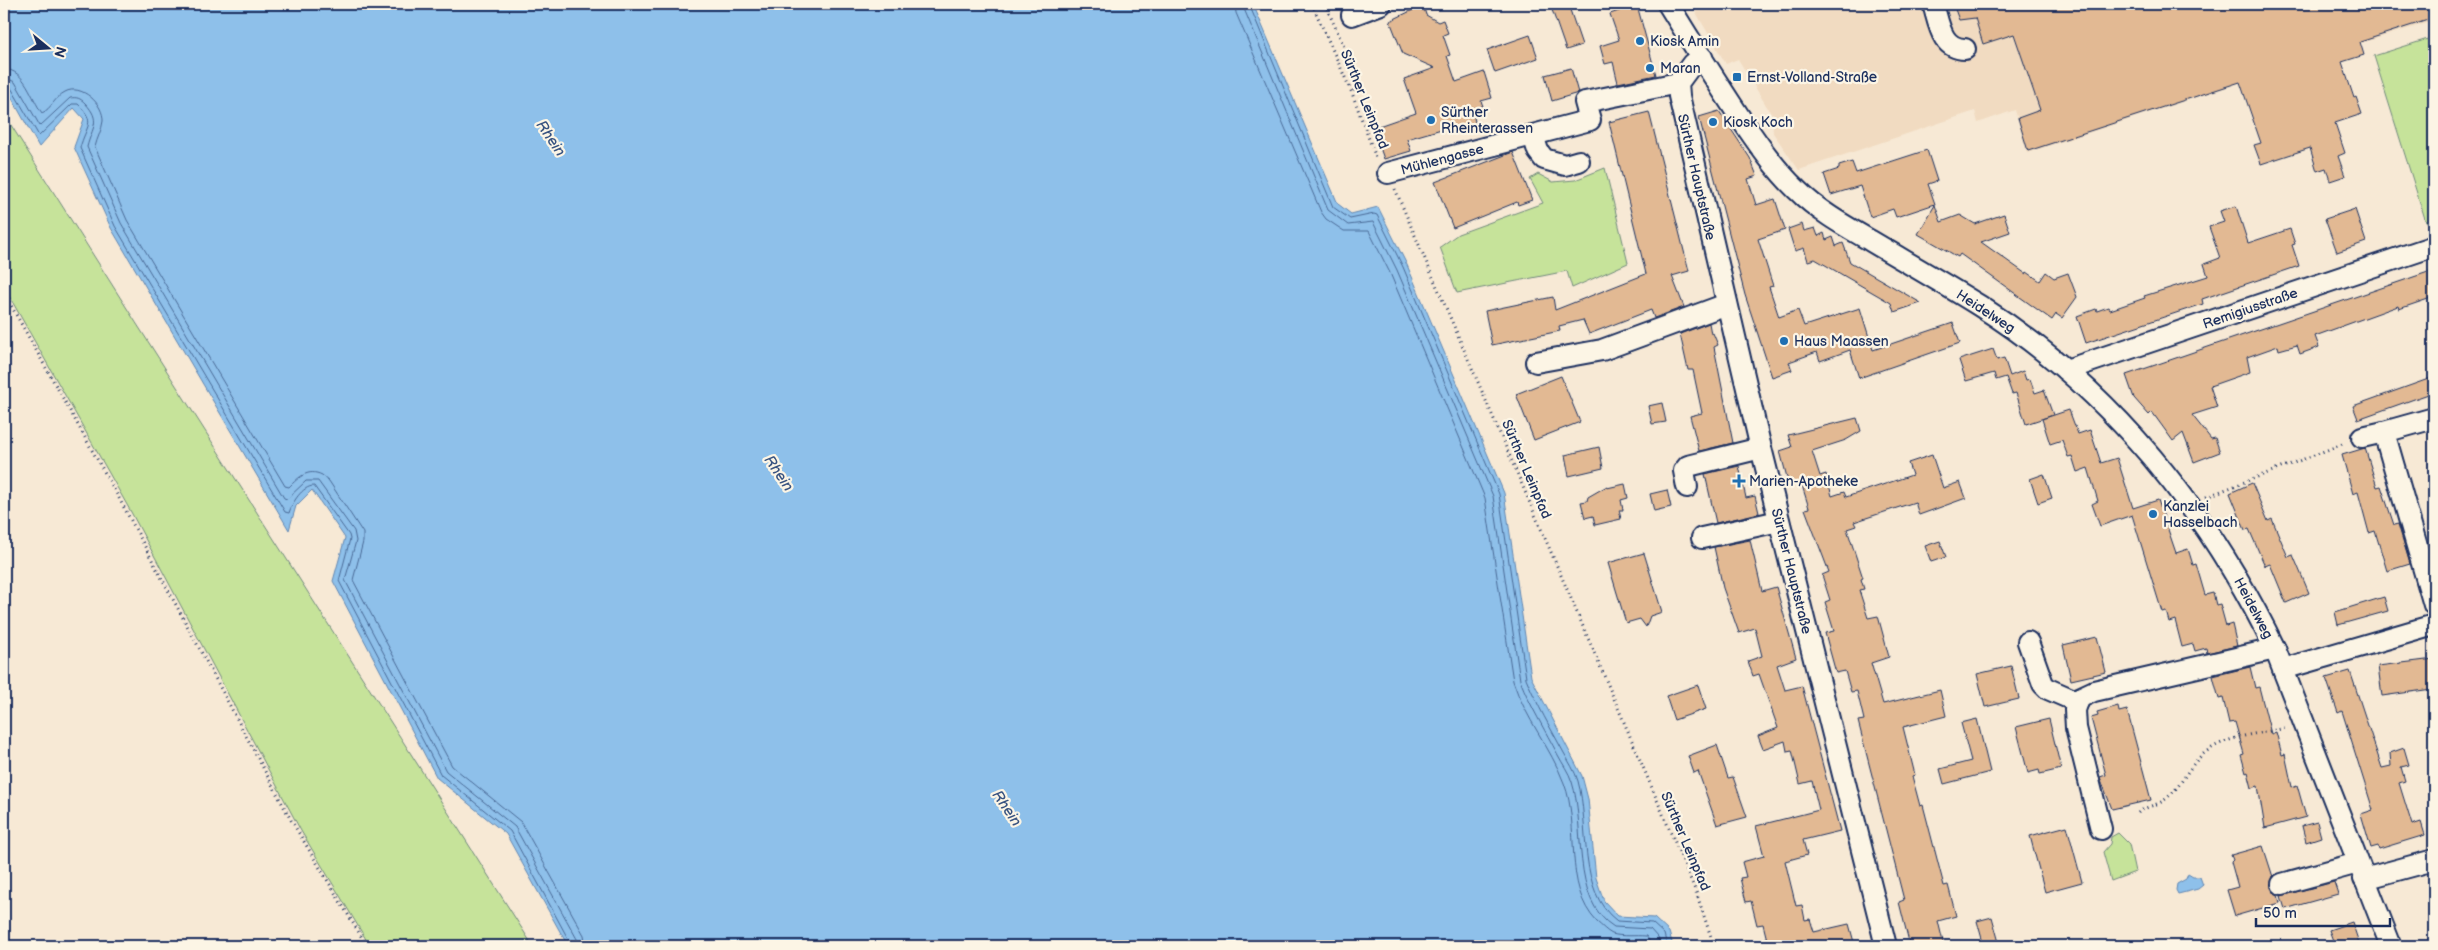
<svg xmlns="http://www.w3.org/2000/svg" width="2438" height="950" viewBox="0 0 2438 950" font-family="'Balsamiq Sans',sans-serif">
	<style>
		.built { fill: #f1dbc1 }
		.green { fill: #c6e39a; stroke: #70897c }
		.water { fill: #8ec0ea; stroke: #6086b2 }
		.lines { fill: none; stroke-linecap: round; stroke-linejoin: round }
		.shore { stroke: #496996; stroke-width: 1 }
		.building { fill: #e2b993; stroke: #1b2f5e }
		.minor-casing { stroke: #1b2f5e; stroke-width: 24 }
		.path { stroke: #1b2f5e; stroke-width: 3; stroke-dasharray: 1 4; stroke-linecap: butt }
		.minor { stroke: #fcf5e5; stroke-width: 20 }
		.poi-dot { fill: #1f6fb2; stroke: #fcf5e5; stroke-width: 2 }
		.labels { text-anchor: middle; stroke-width: 4.5; stroke-linejoin: round; paint-order: stroke }
		.poi-label { font-size: 14px; fill: #1b2f5e; stroke: #fcf5e5; text-anchor: start }
		.street-label { font-size: 14px; fill: #1b2f5e; stroke: #fcf5e5 }
		.water-label { font-size: 15px; font-style: italic; fill: #385381; stroke: #fcf5e5 }
	</style>
	<rect width="100%" height="100%" fill="#f7e9d5"/>
	<filter id="ink" filterUnits="userSpaceOnUse"><feTurbulence type="fractalNoise" baseFrequency=".02" numOctaves="2"/><feDisplacementMap in="SourceGraphic" scale="10" xChannelSelector="R" yChannelSelector="G"/><feConvolveMatrix kernelMatrix="1 2 1 2 8 2 1 2 1" color-interpolation-filters="sRGB"/></filter>
	<g filter="url(#ink)">
		<!-- built -->
		<polygon class="built" points="1691,4 2434,4 2434,21 2361,43 2027,153 2015,110 1978,123 1975,111 1799,170 1773,133 1772,115 1738,59 1726,64"/>
		<!-- green -->
		<g class="green">
			<polygon points="2434,37 2434,219 2426,222 2374,56"/>
			<path d="M4,114c175,278 353,554 529,832h-163l-69,-115 -170,-319 -127,-225z"/>
			<polygon points="1605,168 1628,263 1572,288 1567,271 1457,293 1440,247 1458,234 1543,203 1530,179 1538,174 1553,182 1575,180"/>
			<polygon points="2118,833 2129,844 2135,872 2111,881 2103,852 2110,844 2111,837"/>
		</g>
		<!-- water -->
		<g class="water">
			<polygon points="4,4 1253,4 1338,204 1351,214 1378,207 1407,265 1504,493 1531,677 1582,776 1588,799 1596,878 1604,901 1618,916 1654,918 1669,932 1673,946 568,946 506,834 437,778 333,581 345,538 312,490 296,506 289,530 111,228 74,147 84,119 74,108 39,147 4,84"/>
			<polygon points="2188,874 2193,877 2200,877 2203,885 2198,889 2178,894 2176,890 2177,884 2186,879"/>
		</g>
		<g class="lines">
			<!-- shore -->
			<g class="shore">
				<path d="M1235,4l1,9 85,199 5,7 18,12h25l21,42 95,225 28,183c12,37 38,67 51,102 17,44 -2,102 33,139 5,4 9,9 15,12 10,3 23,1 34,2l7,10"/>
				<path d="M1242,4l86,206 20,15 25,-3 24,48 96,226 27,184c10,26 25,50 38,75 4,8 11,17 14,27 14,43 -2,118 42,145l36,2 8,9 3,8"/>
				<path d="M1249,4l84,203 17,12 24,-5 3,1 26,52 96,227 27,184c11,27 25,51 38,75 5,9 11,18 14,28 12,44 -1,110 39,140l35,2 12,11 3,12"/>
				<path d="M4,69c22,1 27,29 38,44 9,-4 13,-16 23,-21 16,-9 39,12 38,29 -1,9 -6,17 -8,26l32,73 158,266 4,1c10,-10 19,-19 33,-12l7,6 34,52v9l-10,38 99,186 69,56 63,113 2,11"/>
				<path d="M4,77l11,5 25,44 30,-28c7,-1 10,0 15,5 17,18 7,24 2,44l34,76 163,275 3,1 19,-18h12l36,50 2,10 -11,39 101,191 69,56 62,112 2,7"/>
				<path d="M4,83l6,3 29,50 33,-32h6c19,19 8,21 2,44l35,78 170,286 4,1c3,-10 13,-27 25,-27l35,49 1,4 -11,42 102,194 69,56 62,115"/>
			</g>
		</g>
		<!-- building -->
		<g class="building">
			<polygon points="1550,4 1568,4 1582,45 1566,50"/>
			<polygon points="1953,4 2434,4 2434,18 2360,42 2364,55 2342,62 2354,98 2356,97 2362,114 2335,123 2345,153 2338,156 2345,176 2330,181 2326,168 2317,171 2310,148 2261,164 2254,145 2261,143 2240,82 2028,151 2018,118 2040,110 2014,34 1983,44 1975,18 1959,20"/>
			<polygon points="1637,5 1656,75 1618,83 1613,62 1605,64 1600,46 1619,40 1610,14"/>
			<polygon points="1417,8 1418,10 1424,8 1426,15 1438,22 1443,20 1448,33 1443,35 1450,55 1447,56 1456,82 1484,72 1492,98 1481,101 1483,106 1472,109 1476,126 1447,133 1445,128 1407,139 1411,151 1384,159 1373,128 1416,113 1404,79 1435,68 1403,54 1390,21"/>
			<polygon points="1530,35 1538,58 1495,73 1487,50"/>
			<polygon points="1571,68 1578,93 1552,101 1545,75"/>
			<polygon points="1719,111 1750,158 1757,176 1748,179 1756,205 1775,199 1785,230 1758,239 1773,286 1769,287 1779,317 1798,310 1804,326 1860,308 1873,350 1953,323 1960,343 1859,378 1850,350 1820,361 1817,352 1789,362 1792,370 1772,377 1745,295 1699,117"/>
			<polygon points="1649,112 1689,271 1672,276 1684,307 1654,318 1651,310 1589,334 1583,320 1559,326 1560,331 1492,345 1485,311 1553,297 1555,310 1646,274 1609,122"/>
			<polygon points="1927,150 1937,181 1928,184 1935,204 1896,217 1893,209 1870,217 1860,186 1831,195 1824,174 1839,169 1839,166 1852,162 1856,173"/>
			<polygon points="1513,152 1532,200 1518,205 1517,202 1453,228 1435,182"/>
			<polygon points="1935,205 1941,222 1960,215 1975,224 2004,214 2010,232 1981,242 2026,274 2027,272 2040,281 2046,272 2054,278 2068,273 2077,297 2062,318 2056,314 2052,320 1960,254 1958,257 1918,234"/>
			<polygon points="2236,206 2248,243 2290,229 2295,244 2292,245 2299,266 2202,299 2203,304 2086,343 2077,316 2096,309 2097,311 2108,307 2110,310 2145,298 2144,296 2208,276 2204,264 2220,258 2209,227 2224,222 2220,211"/>
			<polygon points="2355,209 2366,242 2337,252 2325,219"/>
			<polygon points="1802,224 1804,231 1815,228 1818,236 1824,233 1826,240 1833,237 1836,246 1843,243 1850,262 1921,303 1894,312 1891,303 1815,259 1808,261 1804,248 1795,251 1788,229"/>
			<polygon points="2434,270 2434,297 2399,309 2398,306 2315,336 2319,347 2300,354 2297,345 2279,350 2278,346 2247,357 2250,372 2210,386 2217,407 2192,415 2211,439 2215,438 2220,452 2194,462 2183,433 2173,441 2152,412 2149,415 2134,398 2126,375"/>
			<polygon points="1709,323 1711,334 1713,333 1718,345 1714,347 1733,443 1699,451 1690,416 1702,413 1693,370 1688,370 1680,334"/>
			<polygon points="1993,349 1997,360 2004,358 2010,376 2023,371 2026,380 2030,379 2035,393 2044,390 2053,415 2026,424 2016,393 2012,394 2006,377 1996,380 1994,373 1966,381 1959,360"/>
			<polygon points="1561,376 1580,422 1534,440 1516,394"/>
			<polygon points="2434,377 2434,392 2358,419 2353,406"/>
			<polygon points="1662,403 1666,422 1652,424 1648,406"/>
			<polygon points="2069,410 2078,434 2090,430 2101,463 2117,458 2133,508 2158,500 2176,553 2188,549 2193,565 2196,564 2205,595 2213,593 2216,605 2220,604 2226,626 2232,624 2237,646 2207,653 2206,648 2195,651 2193,644 2182,647 2175,620 2169,622 2166,611 2162,612 2132,515 2100,526 2092,504 2098,501 2088,468 2077,472 2072,456 2068,457 2062,440 2050,444 2042,419"/>
			<polygon points="1857,418 1861,431 1846,440 1812,451 1820,476 1826,474 1832,496 1844,492 1846,497 1912,475 1908,463 1932,455 1943,488 1960,482 1966,498 1919,515 1915,502 1854,522 1856,526 1847,529 1863,578 1861,579 1864,589 1859,590 1868,618 1878,616 1889,657 1871,663 1883,704 1940,690 1946,716 1903,727 1915,775 1912,776 1920,806 1923,805 1944,886 1948,885 1956,916 1938,921 1944,946 1910,946 1899,902 1904,900 1858,721 1864,720 1857,691 1851,692 1845,671 1836,673 1825,633 1834,631 1825,602 1830,600 1822,575 1829,572 1805,509 1809,508 1801,482 1789,485 1780,451 1792,447 1788,435"/>
			<polygon points="1599,447 1603,468 1569,476 1565,455"/>
			<polygon points="2365,448 2377,487 2381,486 2394,525 2398,524 2410,564 2387,571 2375,531 2369,533 2358,492 2353,494 2342,455"/>
			<polygon points="1739,466 1746,498 1755,496 1759,513 1716,523 1705,474"/>
			<polygon points="2044,474 2052,498 2038,503 2030,479"/>
			<polygon points="2252,483 2268,521 2272,519 2288,557 2293,555 2309,593 2286,603 2270,564 2265,566 2249,529 2245,530 2230,493"/>
			<polygon points="1625,484 1628,498 1621,500 1623,510 1619,510 1621,519 1595,525 1593,516 1585,518 1581,502 1587,501 1588,497 1607,486 1607,488"/>
			<polygon points="1667,490 1671,507 1654,511 1650,494"/>
			<polygon points="1750,540 1762,591 1776,587 1796,658 1777,665 1785,690 1802,686 1840,831 1803,840 1807,855 1785,861 1796,906 1802,905 1805,920 1810,919 1814,932 1849,924 1855,946 1774,946 1772,939 1767,940 1763,924 1757,925 1751,901 1746,902 1740,878 1746,877 1742,862 1764,856 1756,826 1819,810 1812,781 1800,784 1792,750 1787,751 1785,741 1763,749 1758,736 1778,728 1759,674 1753,676 1748,661 1762,656 1755,628 1739,633 1723,588 1714,547"/>
			<polygon points="1940,541 1946,557 1931,562 1925,546"/>
			<polygon points="1644,553 1662,612 1650,616 1646,627 1640,619 1626,623 1608,563"/>
			<polygon points="2384,597 2388,611 2338,625 2335,612"/>
			<polygon points="2097,637 2106,672 2071,680 2063,645"/>
			<polygon points="2434,659 2432,689 2382,696 2378,666"/>
			<polygon points="2011,666 2019,699 1985,707 1977,674"/>
			<polygon points="2250,667 2255,688 2259,687 2271,734 2276,732 2282,755 2285,754 2292,787 2297,785 2306,817 2265,828 2258,786 2252,788 2248,772 2246,773 2241,755 2244,754 2235,722 2229,723 2223,698 2219,699 2213,676"/>
			<polygon points="2350,671 2382,768 2391,766 2390,753 2404,748 2409,765 2401,767 2405,781 2399,783 2412,825 2421,822 2425,835 2379,849 2378,846 2371,848 2361,814 2373,810 2342,711 2338,713 2326,678"/>
			<polygon points="1698,685 1706,709 1674,720 1666,696"/>
			<polygon points="2118,706 2119,712 2127,710 2151,800 2112,809 2100,777 2106,775 2091,718 2098,716 2097,712"/>
			<polygon points="1977,719 1990,772 1944,784 1940,769 1971,761 1961,723"/>
			<polygon points="2049,719 2061,769 2040,774 2039,770 2028,773 2016,727"/>
			<polygon points="1717,745 1728,778 1733,777 1747,817 1717,825 1698,771 1694,773 1688,756"/>
			<polygon points="2317,822 2321,837 2306,842 2302,826"/>
			<polygon points="2067,826 2082,882 2045,892 2030,836"/>
			<polygon points="2263,846 2273,877 2271,888 2278,895 2280,903 2235,916 2227,890 2238,887 2231,862 2233,860 2231,855"/>
			<polygon points="2334,882 2338,894 2285,909 2281,896"/>
			<polygon points="1992,917 2000,946 1984,946 1977,921"/>
			<polygon points="2352,922 2360,946 2335,946 2329,930"/>
		</g>
		<g class="lines">
			<defs>
				<g id="minor">
					<path d="M1668,4c24,39 48,77 73,115 17,25 34,50 56,71 21,21 48,36 74,51 37,22 74,43 109,65 130,82 229,206 295,343l116,297"/>
					<path d="M1933,4c6,19 8,45 32,45"/>
					<polyline points="1352,15 1381,4"/>
					<polyline points="1702,57 1692,64 1678,83 1679,96 1759,440 1886,946"/>
					<polyline points="1533,135 1538,151 1544,159 1565,165 1579,161"/>
					<polyline points="1388,173 1590,120 1585,102 1678,83"/>
					<polyline points="1536,362 1602,350 1727,304"/>
					<polyline points="2066,370 2434,246"/>
					<polyline points="2434,418 2384,432 2434,605"/>
					<polyline points="2362,437 2384,432"/>
					<polyline points="1687,487 1684,471 1688,466 1761,448"/>
					<polyline points="1702,538 1779,521"/>
					<polyline points="2028,642 2043,684 2048,689 2078,702"/>
					<polyline points="2283,669 2434,625"/>
					<polyline points="2101,829 2076,728 2075,710 2079,698 2094,691 2275,649"/>
					<polyline points="2364,879 2434,860"/>
					<polyline points="2282,884 2358,863"/>
				</g>
			</defs>
			<!-- minor casing -->
			<use href="#minor" class="minor-casing"/>
			<!-- path -->
			<g class="path">
				<polyline points="1312,4 1352,93 1376,158"/>
				<polyline points="1325,4 1358,78 1359,84 1352,93"/>
				<polyline points="1395,189 1621,715 1696,892 1714,946"/>
				<polyline points="4,293 120,500 291,820 367,946"/>
				<polyline points="2206,497 2345,443"/>
				<path d="M2138,813c9,-8 21,-7 30,-16 13,-11 19,-27 31,-39 21,-22 59,-24 87,-30"/>
			</g>
			<!-- minor -->
			<use href="#minor" class="minor"/>
		</g>
	</g>
	<!-- markers -->
	<g class="poi-dot">
		<circle cx="1640" cy="41" r="5"/>
		<circle cx="1650" cy="68" r="5"/>
		<rect x="1732" y="72" width="10" height="10" rx="2.5"/>
		<circle cx="1431" cy="120" r="5"/>
		<circle cx="1713" cy="122" r="5"/>
		<circle cx="1784" cy="341" r="5"/>
		<path d="M1736.5 473.5h5v5h5v5h-5v5h-5v-5h-5v-5h5z"/>
		<circle cx="2153" cy="514" r="5"/>
	</g>
	<g class="labels">
		<!-- poi labels -->
		<g class="poi-label">
			<text x="1650" y="46">Kiosk Amin</text>
			<text x="1660" y="73">Maran</text>
			<text x="1747" y="82">Ernst-Volland-Straße</text>
			<text x="1441" y="117">Sürther<tspan x="1441" dy="16">Rheinterassen</tspan></text>
			<text x="1723" y="127">Kiosk Koch</text>
			<text x="1794" y="346">Haus Maassen</text>
			<text x="1749" y="486">Marien-Apotheke</text>
			<text x="2163" y="511">Kanzlei<tspan x="2163" dy="16">Hasselbach</tspan></text>
		</g>
		<!-- street labels -->
		<g class="street-label">
			<text transform="translate(1365 99) rotate(68)" y="5">Sürther Leinpfad</text>
			<text transform="translate(1442 159) rotate(-15)" y="5">Mühlengasse</text>
			<text transform="translate(1697 177) rotate(77)" y="5">Sürther Hauptstraße</text>
			<text transform="translate(2250 308) rotate(-19)" y="5">Remigiusstraße</text>
			<text transform="translate(1986 311) rotate(33)" y="5">Heidelweg</text>
			<text transform="translate(1527 469) rotate(67)" y="5">Sürther Leinpfad</text>
			<text transform="translate(1792 571) rotate(76)" y="5">Sürther Hauptstraße</text>
			<text transform="translate(2254 608) rotate(62)" y="5">Heidelweg</text>
			<text transform="translate(1686 841) rotate(67)" y="5">Sürther Leinpfad</text>
		</g>
		<!-- water labels -->
		<g class="water-label">
			<text transform="translate(551 138) rotate(56)" y="5">Rhein</text>
			<text transform="translate(779 473) rotate(56)" y="5">Rhein</text>
			<text transform="translate(1007 808) rotate(56)" y="5">Rhein</text>
		</g>
	</g>
	<!-- margin -->
	<rect width="2438" height="950" fill="none" stroke="#fcf5e5" stroke-width="20"/>
	<rect x="10" y="10" width="2418" height="930" fill="none" stroke="#1b2f5e" stroke-width="2" filter="url(#ink)"/>
	<!-- north arrow -->
	<g transform="translate(48 48) rotate(108)" stroke="#fcf5e5" stroke-width="4" paint-order="stroke">
	<path d="M0-4L9 19L0 12L-9 19Z" fill="#1b2f5e"/>
	<text y="-8" font-size="14" font-weight="bold" text-anchor="middle" fill="#1b2f5e">N</text>
	</g>
	<!-- scale -->
	<path d="M2256 918v8h134v-8" fill="none" stroke="#1b2f5e" stroke-width="2.5"/>
	<text x="2263" y="918" font-size="15" fill="#1b2f5e" stroke="#fcf5e5" stroke-width="4" paint-order="stroke">50 m</text>
</svg>
